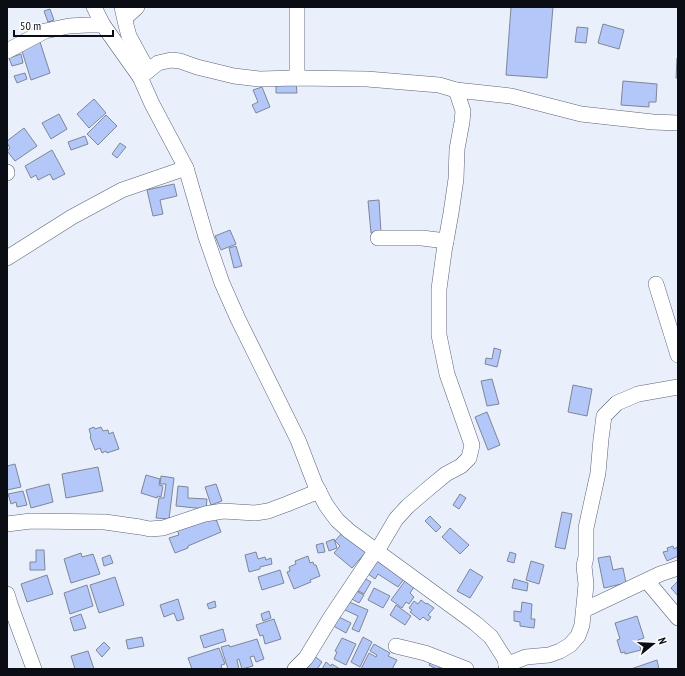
<svg xmlns="http://www.w3.org/2000/svg" width="685" height="676" viewBox="0 0 685 676" font-family="'PT Sans Narrow',sans-serif">
	<style>
		.building { fill: #b3c7f8; stroke: #7e8699 }
		.lines { fill: none; stroke-linecap: round; stroke-linejoin: round }
		.minor-casing { stroke: #5c6375; stroke-width: 16 }
		.minor { stroke: #fff; stroke-width: 15 }
	</style>
	<rect width="100%" height="100%" fill="#e9effb"/>
	<!-- building -->
	<g class="building">
		<polygon points="511,7 553,7 547,78 506,75"/>
		<polygon points="50,9 54,20 48,22 44,11"/>
		<polygon points="603,24 624,30 619,49 598,43"/>
		<polygon points="577,27 588,28 586,43 575,42"/>
		<polygon points="40,42 50,73 31,80 21,48"/>
		<polygon points="21,54 23,63 12,66 9,58"/>
		<polygon points="677,58 678,58 678,78 676,78"/>
		<polygon points="25,73 27,79 17,83 14,76"/>
		<polygon points="623,81 657,84 656,102 649,102 649,107 621,105"/>
		<polygon points="296,83 297,93 276,93 276,84"/>
		<polygon points="262,87 270,107 256,113 252,105 258,102 253,90"/>
		<polygon points="94,99 106,113 89,128 77,114"/>
		<polygon points="59,114 67,129 51,139 42,123"/>
		<polygon points="106,115 117,126 98,145 87,134"/>
		<polygon points="24,128 37,146 15,161 7,151 10,148 7,143 7,141"/>
		<polygon points="85,136 88,144 71,150 68,142"/>
		<polygon points="120,143 126,147 117,158 112,154"/>
		<polygon points="52,150 65,174 53,180 50,174 38,180 36,175 31,178 25,166"/>
		<polygon points="174,184 177,196 160,200 163,214 153,216 147,190"/>
		<polygon points="379,200 381,233 371,233 368,201"/>
		<polygon points="230,230 236,244 221,250 215,236"/>
		<polygon points="236,246 242,266 234,268 229,248"/>
		<polygon points="494,348 501,350 497,367 485,364 486,358 492,359"/>
		<polygon points="492,379 499,404 487,406 481,381"/>
		<polygon points="573,385 592,389 587,416 568,412"/>
		<polygon points="487,412 500,445 488,450 475,417"/>
		<polygon points="94,427 95,429 101,427 103,431 108,430 109,434 113,432 119,449 107,453 106,451 102,453 100,448 95,450 90,437 91,436 89,429"/>
		<polygon points="15,464 21,487 7,490 7,466"/>
		<polygon points="98,467 103,491 66,498 62,474"/>
		<polygon points="146,475 160,479 159,485 163,486 161,497 158,496 157,498 141,493"/>
		<polygon points="161,476 174,478 169,519 156,518 159,498 164,498 166,484 160,484"/>
		<polygon points="49,484 53,502 31,508 26,490"/>
		<polygon points="216,484 222,501 211,505 205,487"/>
		<polygon points="178,486 188,487 188,498 207,499 206,509 176,506"/>
		<polygon points="23,491 27,505 17,507 16,502 11,504 8,494"/>
		<polygon points="460,494 466,498 459,509 453,505"/>
		<polygon points="562,512 572,514 565,549 555,547"/>
		<polygon points="214,514 221,532 188,546 188,548 175,553 169,538 179,535 177,529"/>
		<polygon points="430,516 441,527 436,532 425,521"/>
		<polygon points="450,528 469,545 460,554 442,537"/>
		<polygon points="342,533 366,552 352,568 334,553 340,546 335,541"/>
		<polygon points="334,539 337,548 329,551 326,542"/>
		<polygon points="323,543 325,552 318,553 316,545"/>
		<polygon points="673,546 674,549 677,547 678,556 667,561 663,552 668,551 667,548"/>
		<polygon points="36,550 44,550 45,570 30,570 30,562 36,562"/>
		<polygon points="256,552 258,559 265,557 266,560 271,558 272,564 260,567 260,569 249,572 245,555"/>
		<polygon points="510,552 516,554 514,563 507,561"/>
		<polygon points="81,553 82,557 93,554 100,574 71,583 64,559"/>
		<polygon points="110,555 113,563 104,566 102,558"/>
		<polygon points="308,556 310,563 313,562 314,565 316,565 320,576 310,580 311,582 294,589 287,572 290,571 289,567 296,564 295,561"/>
		<polygon points="610,556 613,570 623,568 626,583 604,588 598,558"/>
		<polygon points="376,560 404,579 398,587 378,574 375,579 367,573"/>
		<polygon points="531,561 544,565 539,584 526,580"/>
		<polygon points="470,569 483,577 470,598 457,591"/>
		<polygon points="280,570 284,583 262,590 258,577"/>
		<polygon points="47,575 53,594 27,602 21,584"/>
		<polygon points="115,577 124,605 99,613 90,585"/>
		<polygon points="362,577 371,582 364,594 359,591 358,592 364,595 359,603 350,598"/>
		<polygon points="514,579 528,583 527,591 512,588"/>
		<polygon points="405,581 414,587 410,593 414,597 409,604 406,602 402,608 391,600"/>
		<polygon points="678,581 678,596 671,588"/>
		<polygon points="87,585 93,606 70,614 64,593"/>
		<polygon points="374,588 390,596 383,608 368,600"/>
		<polygon points="178,599 184,619 177,621 174,613 164,617 160,605"/>
		<polygon points="421,600 426,604 427,603 434,608 428,615 431,617 428,621 423,617 420,620 410,612 412,610 409,608 414,601 418,604"/>
		<polygon points="215,601 216,607 209,609 207,604"/>
		<polygon points="347,601 368,610 359,632 352,629 358,616 343,609"/>
		<polygon points="522,602 532,604 531,619 535,619 534,628 520,626 520,622 514,621 514,611 521,612"/>
		<polygon points="396,605 411,616 405,625 390,615"/>
		<polygon points="269,611 271,618 263,621 261,614"/>
		<polygon points="81,614 86,628 74,631 70,618"/>
		<polygon points="335,615 351,623 346,633 330,624"/>
		<polygon points="637,616 644,638 638,640 641,650 625,654 625,652 621,653 617,640 620,639 615,623"/>
		<polygon points="274,619 281,639 265,644 263,635 260,636 256,625"/>
		<polygon points="223,629 226,641 204,648 200,636"/>
		<polygon points="142,637 144,646 128,649 126,640"/>
		<polygon points="363,637 372,642 360,667 351,662"/>
		<polygon points="342,638 356,644 346,665 334,659 337,652 335,651"/>
		<polygon points="257,639 264,659 256,662 254,656 250,657 253,666 242,669 239,659 237,660 239,669 228,669 221,647 229,645 230,647"/>
		<polygon points="104,642 110,648 102,657 96,650"/>
		<polygon points="374,644 390,653 388,656 397,660 392,669 361,669 369,653 376,657 377,655 370,651"/>
		<polygon points="219,648 225,664 221,665 222,669 192,669 188,658"/>
		<polygon points="88,651 94,669 75,669 71,656"/>
		<polygon points="313,655 322,662 317,669 302,669"/>
		<polygon points="432,659 441,665 438,669 436,669 429,665"/>
		<polygon points="657,660 659,669 631,669"/>
		<polygon points="326,662 331,666 332,664 340,669 322,669"/>
	</g>
	<g class="lines">
		<defs>
			<g id="minor">
				<polyline points="94,7 103,25"/>
				<polyline points="122,7 126,25 129,36 148,71"/>
				<polyline points="125,18 137,7"/>
				<polyline points="7,51 45,31 69,26 87,25 103,25 140,77 152,104 186,168 206,237 222,283 238,319 298,440 315,484 326,505 337,520 349,531 475,623 491,637 505,659 507,669"/>
				<polyline points="140,77 158,63 171,60 180,61 197,67 234,76 259,79 297,78 367,79 439,85 456,90 511,96 581,114 653,122 678,123"/>
				<polyline points="297,78 297,7"/>
				<polyline points="7,172 7,173"/>
				<polyline points="378,238 422,238 446,241"/>
				<polyline points="7,258 72,217 122,190 186,168"/>
				<polyline points="656,284 678,355"/>
				<polyline points="7,524 31,521 105,522 140,527 150,529 163,528 205,514 223,511 255,513 268,511 287,504 319,491"/>
				<polyline points="377,551 396,519 408,506 429,488 446,474 461,466 469,458 472,445 447,374 439,335 439,289 444,252 451,213 456,179 457,149 462,122 463,111 456,90"/>
				<polyline points="647,581 678,618"/>
				<polyline points="7,594 10,604 34,669"/>
				<polyline points="584,610 660,574 678,568"/>
				<polyline points="396,646 425,653 466,669"/>
				<polyline points="506,665 526,657 549,655 560,651 570,645 578,636 582,625 585,595 586,584 584,566 586,557 586,528 598,473 601,439 604,416 617,403 638,394 678,387"/>
				<polyline points="295,669 306,658 331,617 376,550"/>
			</g>
		</defs>
		<!-- minor casing -->
		<use href="#minor" class="minor-casing"/>
		<!-- minor -->
		<use href="#minor" class="minor"/>
	</g>
	<!-- border -->
	<rect width="685" height="676" fill="none" stroke="#0b0d14" stroke-width="16"/>
	<!-- north arrow -->
	<g transform="translate(653 644) rotate(72)" stroke="#fcfcfc" stroke-width="3" paint-order="stroke">
	<path d="M0-3L7 15L0 10L-7 15Z" fill="#0b0d14"/>
	<text y="-6" font-size="11" font-weight="bold" text-anchor="middle" fill="#0b0d14">N</text>
	</g>
	<!-- scale -->
	<path d="M14 30v6h99v-6" fill="none" stroke="#0b0d14" stroke-width="2"/>
	<text x="20" y="30" font-size="12" fill="#0b0d14" stroke="#fcfcfc" stroke-width="3" paint-order="stroke">50 m</text>
</svg>
